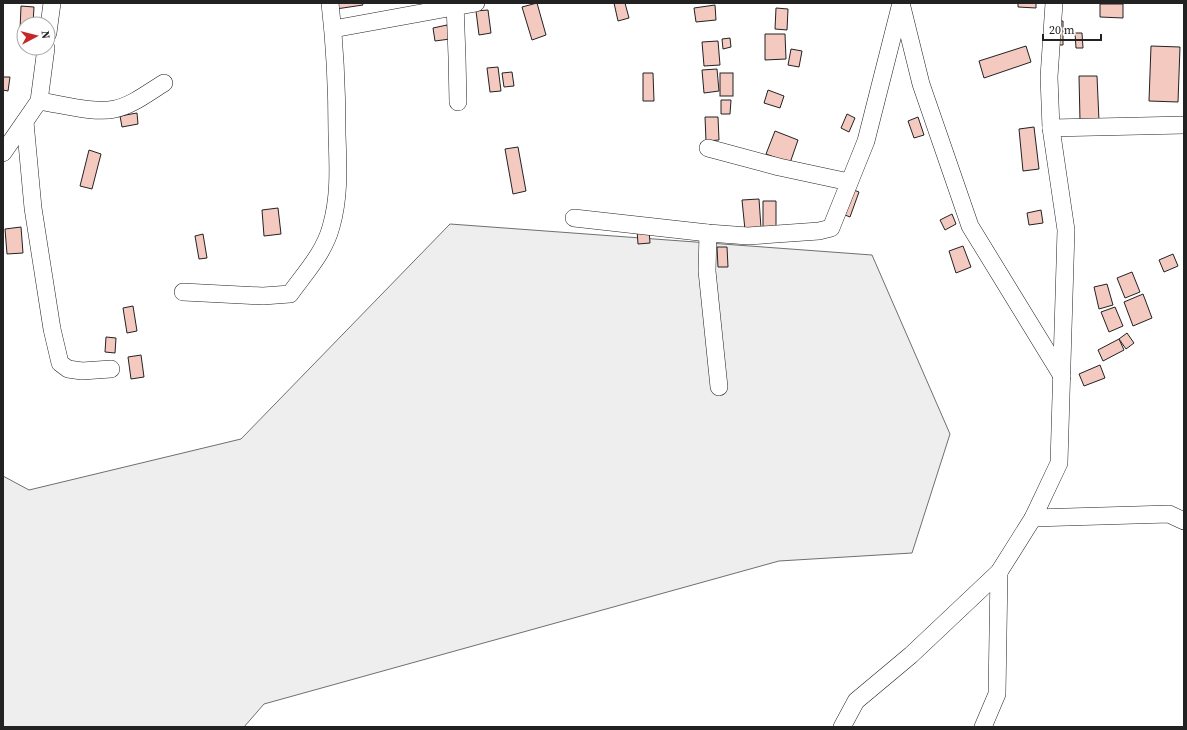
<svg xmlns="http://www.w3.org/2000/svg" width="1187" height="730" viewBox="0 0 1187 730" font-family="'Source Serif 4',serif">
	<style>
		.green { fill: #eee; stroke: #6f6f6f }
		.building { fill: #f3c9c0; stroke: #222 }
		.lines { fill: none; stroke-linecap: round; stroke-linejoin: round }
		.minor-casing { stroke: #222; stroke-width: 18 }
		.minor { stroke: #fff; stroke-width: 17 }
	</style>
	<rect width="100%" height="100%" fill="#fff"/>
	<!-- green -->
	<polygon class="green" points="450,224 872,255 950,434 912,553 779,561 264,704 244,727 3,727 3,476 29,490 241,439"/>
	<!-- building -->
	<g class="building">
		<polygon points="335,3 362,3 363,5 336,9"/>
		<polygon points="537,3 546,35 532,40 522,7"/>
		<polygon points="614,3 625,3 629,18 618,21"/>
		<polygon points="1018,3 1036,3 1036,8 1018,7"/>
		<polygon points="1100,4 1123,4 1123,18 1100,17"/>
		<polygon points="715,5 716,20 696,22 694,8"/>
		<polygon points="21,6 34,7 33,24 24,24 24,30 20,30"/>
		<polygon points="776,8 788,9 787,30 775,29"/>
		<polygon points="488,10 491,33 479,35 476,11"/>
		<polygon points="1052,20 1063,21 1063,45 1051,45"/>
		<polygon points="447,25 450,39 435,41 433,28"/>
		<polygon points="1075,33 1082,33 1083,48 1076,48"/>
		<polygon points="765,34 785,34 786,59 765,60"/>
		<polygon points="730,38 731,47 723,49 722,39"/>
		<polygon points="718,41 720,65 704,66 702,42"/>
		<polygon points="1026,46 1031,62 984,78 979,61"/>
		<polygon points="1151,46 1180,47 1178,102 1149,101"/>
		<polygon points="791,49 802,51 799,67 788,65"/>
		<polygon points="498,67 501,91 490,92 487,68"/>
		<polygon points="717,69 719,91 704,93 702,70"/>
		<polygon points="512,72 514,86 504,87 502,73"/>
		<polygon points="643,73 653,73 654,101 643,101"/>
		<rect x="720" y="73" width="13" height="23"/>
		<polygon points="1079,76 1097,76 1099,121 1080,121"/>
		<polygon points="3,77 10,77 8,91 3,90"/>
		<polygon points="768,90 784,96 780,108 764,103"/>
		<polygon points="721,100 731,100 730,114 721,114"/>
		<polygon points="137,113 138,124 122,127 120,116"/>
		<polygon points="847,114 855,118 849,132 841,128"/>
		<polygon points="705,117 718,117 719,140 706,141"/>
		<polygon points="918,117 924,135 914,138 908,121"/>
		<polygon points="1034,127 1039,169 1023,171 1019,129"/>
		<polygon points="775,131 798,140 790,163 766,154"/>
		<polygon points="518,147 526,191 513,194 505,149"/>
		<polygon points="89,150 101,154 92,189 80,186"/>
		<polygon points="849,188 859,192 850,217 840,213"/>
		<polygon points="759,199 761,228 745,230 742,200"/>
		<polygon points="763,201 776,201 776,227 763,228"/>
		<polygon points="278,208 281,234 264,236 262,210"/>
		<polygon points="1041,210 1043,223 1029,225 1027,213"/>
		<polygon points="952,214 956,224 945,230 940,220"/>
		<polygon points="21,227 23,253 7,254 5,229"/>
		<polygon points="637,230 649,230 650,243 638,244"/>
		<polygon points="203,234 207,258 199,259 195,236"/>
		<polygon points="963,246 971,267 956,273 949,251"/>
		<polygon points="717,247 727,247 728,267 718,267"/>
		<polygon points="1173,254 1178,266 1164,272 1159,260"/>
		<polygon points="1132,272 1140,292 1125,298 1117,278"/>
		<polygon points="1107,284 1113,305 1099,309 1094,287"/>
		<polygon points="1143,294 1152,318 1133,326 1124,302"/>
		<polygon points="133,306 137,331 127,333 123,308"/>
		<polygon points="1115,307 1123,326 1109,332 1101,312"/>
		<polygon points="1127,333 1134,343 1126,349 1119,339"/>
		<polygon points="106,337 116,338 115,353 105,352"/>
		<polygon points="1119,339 1124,350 1103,361 1098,350"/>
		<polygon points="141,355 144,377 131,379 128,357"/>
		<polygon points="1100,365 1105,378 1084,386 1079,374"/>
	</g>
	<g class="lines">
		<defs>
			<g id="minor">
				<polyline points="455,3 457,57 458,102"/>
				<polyline points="901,3 921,84 970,226 1062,376"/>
				<polyline points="333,29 476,3"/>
				<polyline points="48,33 52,3"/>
				<path d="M39,101c21,3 56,13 76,8 18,-4 34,-17 49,-26"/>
				<polyline points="25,122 33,208 52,329 60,363 68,369 82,371 111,369"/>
				<polyline points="1051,128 1184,125"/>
				<polyline points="708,148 779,167 849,182"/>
				<polyline points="3,153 39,101 46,48"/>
				<polyline points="574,218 708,233 748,236 819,231 831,228 866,141 901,3"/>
				<polyline points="708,233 707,271 719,387"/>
				<path d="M183,292l80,4 27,-2c15,-21 34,-41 41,-67 9,-31 7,-62 6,-93 0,-44 -2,-88 -7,-131"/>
				<polyline points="1033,518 1169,514 1184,521"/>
				<polyline points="842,727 856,701 911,655 999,572 1033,518 1059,463 1066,230 1051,128 1049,77 1054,3"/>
				<polyline points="983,727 997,694 999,572"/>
			</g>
		</defs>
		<!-- minor casing -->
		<use href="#minor" class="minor-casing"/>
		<!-- minor -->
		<use href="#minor" class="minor"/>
	</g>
	<!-- border -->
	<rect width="1187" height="730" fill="none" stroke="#222222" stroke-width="8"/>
	<!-- north arrow -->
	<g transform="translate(36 36) rotate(83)"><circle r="19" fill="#ffffff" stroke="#a7a7a7"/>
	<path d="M0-3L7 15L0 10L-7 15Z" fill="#c62828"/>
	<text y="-6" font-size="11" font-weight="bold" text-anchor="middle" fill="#222222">N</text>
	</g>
	<!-- scale -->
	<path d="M1043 34v6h58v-6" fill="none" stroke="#222222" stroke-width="2"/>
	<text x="1049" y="34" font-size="12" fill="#222222" stroke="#ffffff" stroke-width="3" paint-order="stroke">20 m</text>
</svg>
